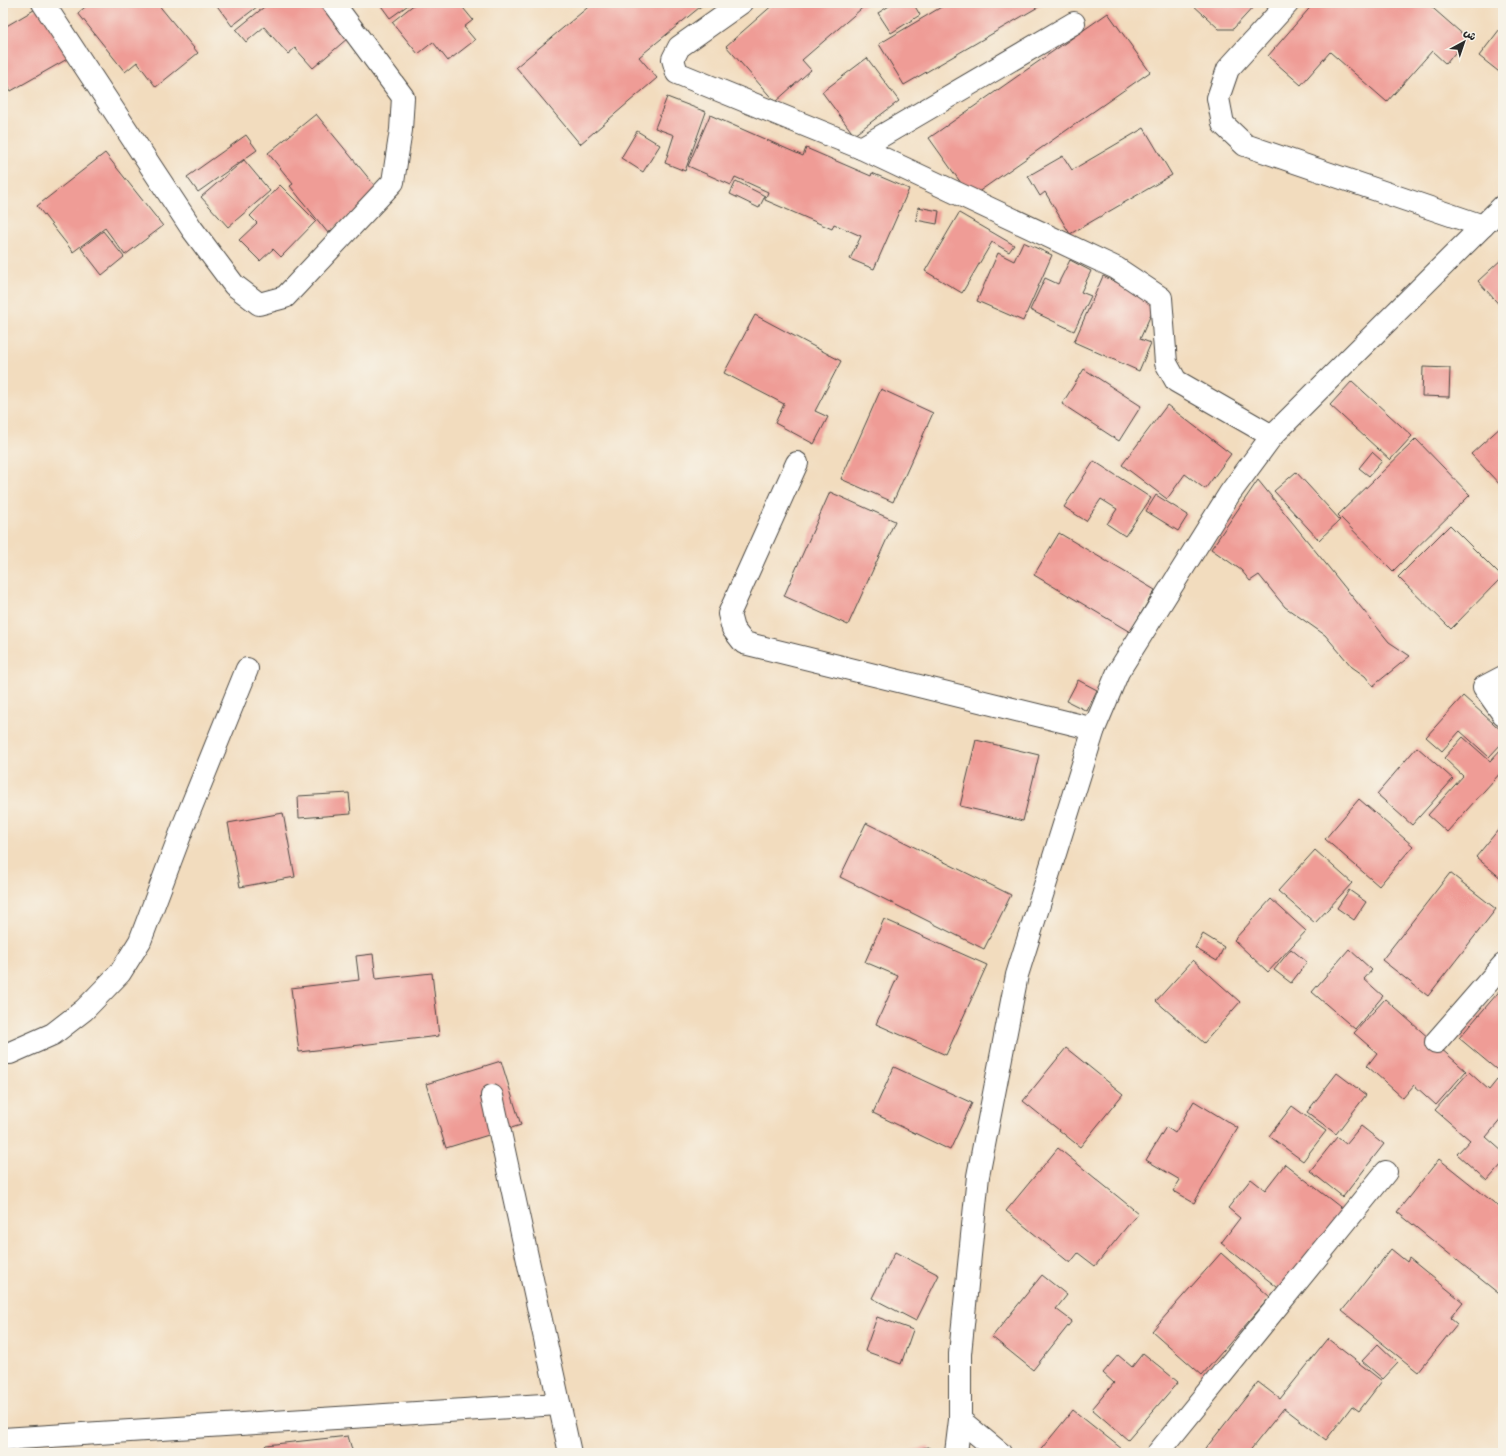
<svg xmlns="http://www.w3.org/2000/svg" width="1506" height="1456" viewBox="0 0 1506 1456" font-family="'Gochi Hand','Playpen Sans Arabic',sans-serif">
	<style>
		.building { fill: #ef9c96 }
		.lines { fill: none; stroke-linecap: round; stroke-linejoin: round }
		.minor-casing { stroke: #494641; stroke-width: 24 }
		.minor { stroke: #fff; stroke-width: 22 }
	</style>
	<rect width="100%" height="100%" fill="#f7f3e8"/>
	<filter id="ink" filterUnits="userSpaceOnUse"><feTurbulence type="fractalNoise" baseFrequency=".025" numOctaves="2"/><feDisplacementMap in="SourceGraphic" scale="8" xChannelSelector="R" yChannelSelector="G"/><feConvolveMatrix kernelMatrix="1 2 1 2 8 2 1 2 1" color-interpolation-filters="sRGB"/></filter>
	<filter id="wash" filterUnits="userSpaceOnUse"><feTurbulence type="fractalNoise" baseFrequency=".012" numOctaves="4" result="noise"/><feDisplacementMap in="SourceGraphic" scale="16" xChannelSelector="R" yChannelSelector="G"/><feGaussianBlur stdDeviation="0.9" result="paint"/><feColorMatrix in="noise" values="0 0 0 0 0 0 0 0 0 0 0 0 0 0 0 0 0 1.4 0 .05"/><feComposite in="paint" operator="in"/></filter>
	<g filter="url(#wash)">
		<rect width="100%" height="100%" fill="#f2dcbe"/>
		<g id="blocks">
			<!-- building -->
			<g class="building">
				<polygon points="90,3 157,3 198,53 156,87 137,62 125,72 78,13"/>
				<polygon points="215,3 262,3 232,26"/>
				<polygon points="269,3 319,3 348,38 313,68 295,48 288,54 264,27 246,42 236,30"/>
				<polygon points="379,3 411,3 390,18"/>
				<polygon points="416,3 459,3 473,20 464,27 475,40 448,61 433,42 418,54 392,22"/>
				<polygon points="593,3 705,3 639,57 657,78 580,144 516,67"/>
				<polygon points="775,3 868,3 802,60 811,70 775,102 726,46"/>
				<polygon points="894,3 913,3 920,15 891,33 878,13"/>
				<polygon points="948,3 1045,3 904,85 879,44"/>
				<polygon points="1191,3 1257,3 1233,29 1219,29"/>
				<polygon points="1314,3 1427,3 1467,38 1446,64 1432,51 1387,102 1330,52 1301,85 1268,56"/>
				<polygon points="39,7 69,58 11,91 3,77 3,28"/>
				<polygon points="1108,13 1150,72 971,197 929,138"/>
				<polygon points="1503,25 1503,75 1479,56"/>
				<polygon points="867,58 899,101 854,135 822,92"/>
				<polygon points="667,97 706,112 685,171 665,163 674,135 655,128"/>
				<polygon points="316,114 380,192 328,233 290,186 293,184 268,153"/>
				<polygon points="710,115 803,156 806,148 871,176 872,173 909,189 874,269 850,259 861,236 834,224 832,229 765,200 768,192 735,177 731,185 688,166"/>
				<polygon points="1144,128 1172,175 1070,234 1045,192 1040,196 1028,176 1063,156 1072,170"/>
				<polygon points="637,131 660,145 643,172 621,158"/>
				<polygon points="246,135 257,150 198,192 187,177"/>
				<polygon points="105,153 163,226 125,255 105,228 73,252 37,206"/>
				<polygon points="244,160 270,191 228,227 201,197"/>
				<polygon points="736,181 765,196 759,208 730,194"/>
				<polygon points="280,185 316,221 281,257 273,249 260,261 239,240 257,223 250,216"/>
				<polygon points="918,207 939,211 937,224 916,220"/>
				<polygon points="959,213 1014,245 1009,252 992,242 962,293 925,271"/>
				<polygon points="103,231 124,257 102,275 81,248"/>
				<polygon points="1023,242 1052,255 1023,321 977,301 998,253 1014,261"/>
				<polygon points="1503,258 1503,309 1478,281"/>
				<polygon points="1070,260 1091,271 1081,292 1091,296 1074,331 1030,310 1045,278 1058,284"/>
				<polygon points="1103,276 1157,301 1140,339 1151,343 1139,371 1074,342"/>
				<polygon points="755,315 841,361 815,411 828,417 814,444 775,423 784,404 724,373"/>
				<polygon points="1423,367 1450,368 1449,397 1422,396"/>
				<polygon points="1084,369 1141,406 1119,441 1062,404"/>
				<polygon points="1352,381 1412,436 1390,460 1330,405"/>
				<polygon points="881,389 933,413 893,502 841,479"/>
				<polygon points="1167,405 1231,454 1205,489 1185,474 1167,499 1122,465"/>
				<polygon points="1503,425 1503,488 1471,454"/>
				<polygon points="1416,439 1470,495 1393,571 1338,515"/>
				<polygon points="1372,452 1382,461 1369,476 1359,468"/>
				<polygon points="1094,461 1151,498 1125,536 1107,524 1117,509 1101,499 1086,521 1064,507"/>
				<polygon points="1296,472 1340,520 1319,540 1274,491"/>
				<polygon points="1258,480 1389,642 1410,656 1373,686 1365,676 1352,667 1325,635 1285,607 1259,575 1250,581 1241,570 1211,549"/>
				<polygon points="830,492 895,521 848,625 784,596"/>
				<polygon points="1156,495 1188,515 1178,531 1146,511"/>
				<polygon points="1450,525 1502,577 1451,629 1398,577"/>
				<polygon points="1059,533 1155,590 1130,632 1034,575"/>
				<polygon points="1078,680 1097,690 1087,711 1067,701"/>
				<polygon points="1463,696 1503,732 1503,742 1489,757 1460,731 1442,751 1426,737"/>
				<polygon points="1463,737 1490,761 1503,747 1503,770 1447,832 1428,815 1463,776 1444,758"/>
				<polygon points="976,740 1039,755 1023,821 960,806"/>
				<polygon points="1417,747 1453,779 1412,825 1377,794"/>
				<polygon points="349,793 351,814 299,818 298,796"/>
				<polygon points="1359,799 1413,846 1379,886 1325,839"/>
				<polygon points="283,813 295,877 240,887 228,823"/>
				<polygon points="866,823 1011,895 984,949 840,877"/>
				<polygon points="1503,824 1503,880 1476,857"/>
				<polygon points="1315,850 1352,883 1315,923 1278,891"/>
				<polygon points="1450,873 1496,909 1428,996 1382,960"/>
				<polygon points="1349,890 1366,902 1354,920 1337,908"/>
				<polygon points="1271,899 1306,931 1268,972 1234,940"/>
				<polygon points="884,919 987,965 946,1055 876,1024 898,976 865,962"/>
				<polygon points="1203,934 1224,947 1217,961 1195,948"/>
				<polygon points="1291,949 1307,962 1291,983 1274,970"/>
				<polygon points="1349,949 1372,970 1364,979 1383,996 1355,1029 1312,992"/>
				<polygon points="373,954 376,979 432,973 439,1036 299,1052 291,988 359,980 356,956"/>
				<polygon points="1193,960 1240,1002 1204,1043 1156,1001"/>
				<polygon points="1503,987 1503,1072 1502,1074 1459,1038"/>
				<polygon points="1385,999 1466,1071 1436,1105 1414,1085 1403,1098 1367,1066 1377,1053 1354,1033"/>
				<polygon points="1066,1048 1123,1094 1080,1147 1023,1101"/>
				<polygon points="501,1061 521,1125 446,1148 426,1084"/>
				<polygon points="894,1067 972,1103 950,1150 873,1113"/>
				<polygon points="1469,1072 1489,1090 1497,1080 1503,1085 1503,1117 1486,1137 1503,1152 1503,1163 1487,1181 1457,1154 1470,1140 1435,1110"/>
				<polygon points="1337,1073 1366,1095 1336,1134 1307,1112"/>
				<polygon points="1194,1101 1238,1128 1194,1203 1173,1191 1180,1180 1146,1160 1166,1127 1175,1133"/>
				<polygon points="1292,1106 1326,1131 1303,1161 1269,1136"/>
				<polygon points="1361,1126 1384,1144 1343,1197 1310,1171 1337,1137 1346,1144"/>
				<polygon points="1058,1148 1138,1213 1095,1266 1078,1253 1070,1263 1006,1211"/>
				<polygon points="1439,1159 1503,1210 1503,1297 1397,1212"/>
				<polygon points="1285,1164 1344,1210 1282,1291 1221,1243 1240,1218 1228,1208 1251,1179 1265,1190"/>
				<polygon points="1391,1249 1407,1262 1409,1258 1463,1302 1450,1318 1457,1324 1418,1372 1342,1311"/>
				<polygon points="895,1252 939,1275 916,1321 872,1298"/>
				<polygon points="1221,1253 1270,1297 1202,1375 1152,1331"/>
				<polygon points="1042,1275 1067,1295 1056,1309 1072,1321 1033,1370 992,1337"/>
				<polygon points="877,1317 913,1330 901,1364 865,1351"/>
				<polygon points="1328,1339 1382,1381 1359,1411 1352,1406 1326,1440 1284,1408 1248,1453 1202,1453 1258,1382 1280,1399"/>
				<polygon points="1378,1344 1398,1363 1383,1379 1362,1361"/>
				<polygon points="1143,1353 1178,1382 1128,1440 1092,1409 1114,1383 1103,1373 1118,1355 1132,1367"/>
				<polygon points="1073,1410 1127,1453 1038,1453"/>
				<polygon points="348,1436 353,1453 259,1453 266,1445"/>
				<polygon points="929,1447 930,1453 903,1453 903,1452"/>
			</g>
		</g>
	</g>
	<g filter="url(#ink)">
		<use href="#blocks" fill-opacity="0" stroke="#494641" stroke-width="1"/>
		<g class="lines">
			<defs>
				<g id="minor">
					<polyline points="43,3 192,229 234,285 259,304 285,297 393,182 401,130 403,97 333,3"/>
					<polyline points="741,3 679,47 673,59 677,73 861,148 1116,268 1161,298 1166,363 1176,381 1272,436"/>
					<polyline points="1288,3 1228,69 1218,98 1223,124 1245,145 1483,226"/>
					<polyline points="861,148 1074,23"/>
					<polyline points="797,463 729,614 733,629 744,643 1094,729"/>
					<polyline points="1503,677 1484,687 1503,714"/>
					<polyline points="1436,1042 1503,965"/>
					<polyline points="3,1053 10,1053 53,1034 84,1010 120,973 140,941 185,822 247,669"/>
					<polyline points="492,1096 570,1453"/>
					<polyline points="960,1420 1000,1453"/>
					<polyline points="3,1439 559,1404"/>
					<polyline points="956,1453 960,1420 960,1354 978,1176 1017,975 1094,729 1118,672 1230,493 1272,436 1503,206"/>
					<polyline points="1158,1453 1386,1172"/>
				</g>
			</defs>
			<!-- minor casing -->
			<use href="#minor" class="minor-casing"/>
			<!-- minor -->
			<use href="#minor" class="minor"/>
		</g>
	</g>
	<!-- margin -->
	<rect width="1506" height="1456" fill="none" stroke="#f7f3e8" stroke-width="16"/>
	<!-- north arrow -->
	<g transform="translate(1464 42) rotate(40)" stroke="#f7f3e8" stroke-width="3" paint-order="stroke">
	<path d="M0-3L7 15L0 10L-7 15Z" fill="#2b2b2b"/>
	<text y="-6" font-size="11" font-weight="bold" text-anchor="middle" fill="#2b2b2b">ش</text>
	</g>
</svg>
